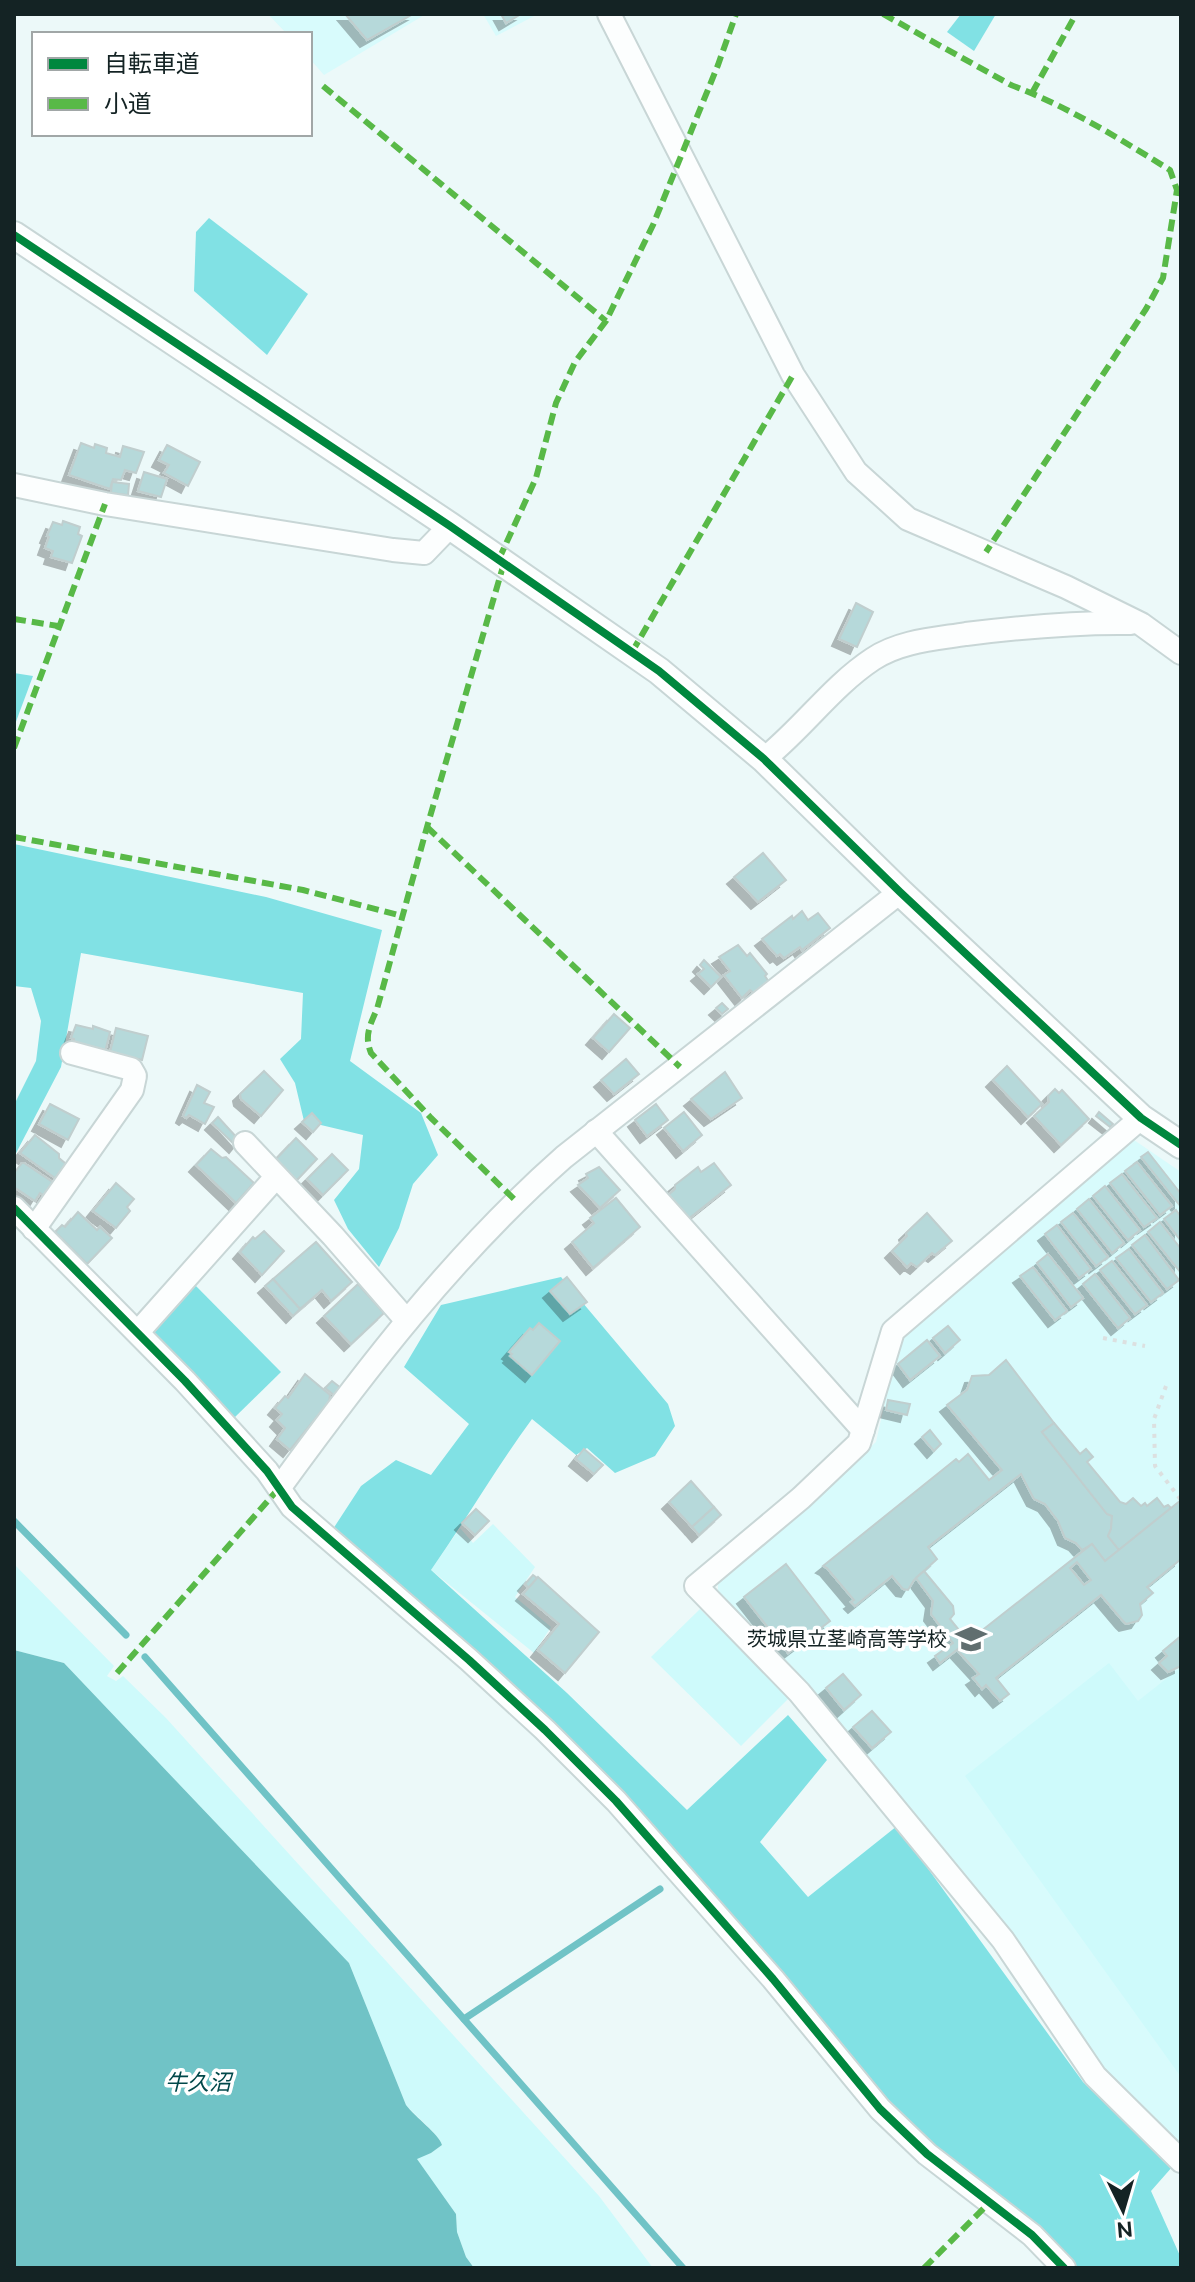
<svg xmlns="http://www.w3.org/2000/svg" width="1195" height="2282" viewBox="0 0 1195 2282" font-family="Ubuntu,'Noto Sans JP',sans-serif">
	<style>
		.built { fill: #d8fbfc }
		.green { fill: #cefafb }
		.forest { fill: #81e1e4 }
		.water { fill: #70c3c6 }
		.lines { fill: none; stroke-linecap: round; stroke-linejoin: round }
		.stream { stroke: #70c3c6; stroke-width: 7 }
		.building { fill: #b6d9da; stroke: #c0cece; stroke-width: 2; fill-rule: evenodd; filter: url(#shadow) }
		.minor-casing { stroke: #c8d6d6; stroke-width: 26 }
		.tertiary-casing { stroke: #c8d6d6; stroke-width: 30 }
		.path { stroke: #dce0e0; stroke-width: 4; stroke-dasharray: 4 6; stroke-linecap: butt }
		.minor { stroke: #fcfefe; stroke-width: 22 }
		.tertiary { stroke: #fcfefe; stroke-width: 26 }
		.quiet { stroke: #58b947; stroke-width: 6; stroke-dasharray: 12 6; stroke-linecap: butt }
		.cycleway-casing { stroke: #fff; stroke-width: 13 }
		.cycleway { stroke: #00873e; stroke-width: 8 }
		.labels { text-anchor: middle; stroke-width: 7; stroke-linejoin: round; paint-order: stroke }
		.poi-label { font-size: 20px; fill: #142324; stroke: #fff; text-anchor: end }
		.water-label { font-size: 22px; font-style: italic; fill: #01484a; stroke: #fff }
	</style>
	<defs>
		<filter id="shadow"><feDropShadow dx="-7" dy="7" stdDeviation="0" flood-color="#0004"/></filter>
	</defs>
	<rect width="100%" height="100%" fill="#ecf9f9"/>
	<!-- built -->
	<g class="built">
		<polygon points="268,14 426,14 324,75 310,59 310,34 287,34"/>
		<polygon points="483,14 538,14 496,36"/>
		<polygon points="1134,1140 1181,1172 1181,2144 1099,2063 1012,1934 805,1683 718,1595 718,1584 876,1442 900,1335"/>
	</g>
	<!-- green -->
	<g class="green">
		<polygon points="493,1524 535,1567 515,1597 551,1627 534,1653 431,1570 460,1528 473,1543"/>
		<path d="M14,1564l100,102 -7,10 9,5 7,-5 43,42 433,478 54,72h-179l-8,-11 -9,-25 -1,-18 -40,-56 15,-5 11,-8c-3,-11 -27,-29 -36,-40l-57,-142 -285,-300 -50,-13z"/>
		<polygon points="700,1609 789,1698 741,1746 651,1657"/>
		<polygon points="1109,1663 1138,1701 1181,1667 1181,2077 965,1776"/>
	</g>
	<!-- forest -->
	<g class="forest">
		<polygon points="961,14 996,14 974,51 947,32"/>
		<polygon points="209,218 308,294 267,355 194,291 196,232"/>
		<polygon points="14,673 33,676 14,727"/>
		<polygon points="14,844 266,897 382,930 350,1061 421,1113 438,1155 413,1184 399,1228 379,1267 348,1229 334,1200 359,1169 363,1135 304,1121 295,1083 280,1059 301,1039 303,993 81,953 61,1067 14,1157 14,1105 36,1061 41,1021 31,988 14,986"/>
		<path d="M561,1277l107,127 7,22 -20,30 -40,17 -28,-25 -11,7 -44,-36c-36,49 -66,101 -101,151l136,123 120,117 101,-95 39,45 -67,82 48,55 89,-71 186,256 90,84 -22,25 30,67v10h-103l-11,-14 -136,-106 -305,-348 -293,-271 28,-43 35,-26 35,15 38,-51 -65,-57 37,-62z"/>
		<polygon points="194,1284 281,1372 233,1419 146,1331"/>
	</g>
	<!-- water -->
	<path class="water" d="M14,1650l50,13 285,300 57,142c9,12 33,29 36,40l-11,8 -14,6 39,55 1,18 9,25 8,11h-460z"/>
	<g class="lines">
		<!-- stream -->
		<g class="stream">
			<polyline points="14,1521 126,1635"/>
			<polyline points="145,1657 683,2268"/>
			<polyline points="464,2019 660,1889"/>
		</g>
	</g>
	<!-- building -->
	<g class="building">
		<polygon points="345,14 413,14 367,40"/>
		<polygon points="501,14 521,14 506,23"/>
		<polygon points="81,443 94,448 95,444 107,448 106,453 120,457 123,446 144,452 136,473 125,470 121,480 113,479 110,489 69,475"/>
		<polygon points="167,445 200,462 188,486 164,473 169,465 159,460"/>
		<polygon points="144,472 167,479 161,497 138,491"/>
		<polygon points="112,482 129,484 128,495 111,493"/>
		<polygon points="63,521 80,527 78,534 82,536 72,563 51,557 53,551 45,548 49,537 47,536 53,522 62,525"/>
		<polygon points="856,603 873,612 857,647 839,639"/>
		<polygon points="763,853 786,880 758,902 734,877"/>
		<polygon points="802,911 808,920 818,913 830,928 802,950 800,947 784,958 780,954 777,956 762,939 792,916 793,919"/>
		<polygon points="738,945 747,956 750,953 767,974 765,976 769,982 754,993 750,990 742,998 724,975 730,971 719,957"/>
		<polygon points="704,960 721,977 711,987 698,974 704,969 700,965"/>
		<polygon points="722,1003 728,1009 722,1014 716,1008"/>
		<polygon points="614,1014 630,1028 609,1052 593,1038"/>
		<polygon points="76,1025 93,1029 93,1026 110,1032 105,1052 74,1046 74,1039 71,1038"/>
		<polygon points="116,1028 148,1036 142,1060 110,1052"/>
		<polygon points="626,1059 639,1074 614,1094 601,1080"/>
		<polygon points="1007,1066 1042,1104 1028,1117 993,1080"/>
		<polygon points="264,1071 283,1090 261,1116 241,1099 240,1094"/>
		<polygon points="725,1072 742,1098 711,1119 691,1099"/>
		<polygon points="197,1085 210,1092 204,1103 214,1107 205,1124 189,1115 186,1118 183,1116"/>
		<polygon points="1055,1089 1059,1093 1062,1090 1089,1119 1061,1145 1034,1116 1049,1102 1048,1096"/>
		<polygon points="50,1104 79,1119 68,1140 39,1124"/>
		<polygon points="656,1104 668,1120 647,1136 635,1120"/>
		<polygon points="684,1112 702,1135 683,1151 664,1128"/>
		<polygon points="1099,1112 1113,1124 1110,1127 1096,1116"/>
		<polygon points="312,1113 321,1123 313,1132 302,1122"/>
		<polygon points="218,1117 240,1141 236,1146 212,1123"/>
		<polygon points="35,1135 59,1154 59,1158 66,1164 55,1178 20,1153"/>
		<polygon points="296,1138 317,1159 296,1181 275,1160"/>
		<polygon points="211,1149 222,1158 226,1157 254,1183 236,1203 196,1165"/>
		<polygon points="1148,1152 1181,1194 1181,1207 1141,1157"/>
		<polygon points="332,1154 348,1170 323,1195 307,1179"/>
		<polygon points="1137,1162 1172,1206 1160,1215 1125,1171"/>
		<polygon points="22,1163 24,1163 54,1183 45,1196 40,1193 35,1201 14,1187 14,1173"/>
		<polygon points="714,1163 731,1185 687,1220 667,1196 675,1189 675,1185 698,1167 701,1172"/>
		<polygon points="599,1167 620,1190 600,1208 578,1185 588,1178 586,1174"/>
		<polygon points="1122,1174 1157,1218 1144,1227 1110,1183"/>
		<polygon points="116,1183 134,1199 127,1207 130,1211 116,1228 93,1211"/>
		<polygon points="1105,1186 1140,1230 1128,1240 1093,1196"/>
		<polygon points="616,1198 640,1227 593,1268 572,1242 594,1223 590,1218"/>
		<polygon points="1089,1199 1124,1243 1112,1253 1077,1209"/>
		<polygon points="1176,1210 1181,1217 1181,1241 1164,1219"/>
		<polygon points="78,1212 97,1230 100,1227 112,1238 87,1264 55,1232 62,1225 65,1227"/>
		<polygon points="927,1213 952,1241 935,1255 932,1253 917,1267 911,1263 907,1267 892,1251 907,1236 906,1233"/>
		<polygon points="1073,1213 1108,1257 1096,1266 1061,1222"/>
		<polygon points="1160,1222 1181,1249 1181,1273 1148,1232"/>
		<polygon points="1057,1225 1091,1269 1079,1278 1045,1234"/>
		<polygon points="264,1231 284,1251 262,1275 240,1252 253,1237 255,1239"/>
		<polygon points="1145,1235 1179,1280 1167,1289 1132,1245"/>
		<polygon points="316,1242 352,1282 331,1301 322,1290 300,1309 273,1279"/>
		<polygon points="1129,1249 1163,1293 1151,1302 1116,1258"/>
		<polygon points="1048,1254 1083,1298 1071,1307 1037,1263"/>
		<polygon points="1112,1261 1147,1305 1135,1314 1100,1270"/>
		<polygon points="1033,1267 1067,1311 1055,1320 1020,1276"/>
		<polygon points="1095,1274 1130,1318 1118,1328 1083,1284"/>
		<polygon points="567,1277 587,1302 570,1314 550,1291"/>
		<polygon points="273,1279 300,1309 293,1316 265,1286"/>
		<polygon points="358,1284 384,1313 351,1344 324,1316"/>
		<polygon points="539,1323 560,1341 532,1375 510,1356 512,1354 509,1352 530,1328 533,1330"/>
		<polygon points="948,1326 960,1340 945,1353 933,1338"/>
		<polygon points="927,1340 940,1356 910,1380 898,1364"/>
		<polygon points="1006,1360 1054,1423 1042,1432 1107,1514 1112,1516 1111,1529 1108,1536 1119,1550 1105,1561 1092,1544 1082,1550 1076,1543 1065,1538 1058,1521 1045,1504 1034,1499 1021,1474 928,1547 937,1559 914,1580 908,1590 903,1589 892,1576 855,1606 851,1602 854,1600 827,1568 823,1566 956,1459 959,1462 968,1454 989,1480 1002,1470 947,1405 967,1390 972,1376 989,1375"/>
		<polygon points="305,1374 330,1395 329,1402 290,1450 277,1439 285,1428 277,1420 282,1414 275,1408 285,1396 288,1398"/>
		<polygon points="332,1381 341,1388 334,1395 325,1388"/>
		<polygon points="888,1400 910,1404 907,1415 886,1410"/>
		<polygon points="1054,1423 1080,1454 1086,1449 1093,1457 1087,1462 1120,1502 1126,1504 1133,1498 1141,1506 1145,1503 1147,1506 1157,1498 1164,1507 1168,1505 1171,1508 1119,1550 1108,1536 1111,1529 1112,1516 1107,1514 1042,1432"/>
		<polygon points="930,1430 941,1444 934,1451 922,1437"/>
		<polygon points="584,1449 603,1465 594,1474 576,1459"/>
		<polygon points="691,1481 714,1507 692,1527 669,1502"/>
		<path d="M1181,1500v59l-34,28 6,6 -13,11 2,11 -4,6 -12,3 -3,-3 -22,-26 -105,83 13,16 -9,7 -14,-16 -4,4 -9,-11 6,-4 -22,-24 135,-106 13,17zM1077,1562l14,18 -7,5 -14,-17z"/>
		<polygon points="714,1507 721,1515 699,1535 692,1527"/>
		<polygon points="476,1509 489,1521 475,1535 462,1523"/>
		<polygon points="786,1564 830,1621 788,1653 744,1597"/>
		<polygon points="924,1571 953,1606 954,1614 950,1619 968,1641 940,1663 935,1656 953,1643 931,1614 933,1601 916,1578"/>
		<polygon points="533,1575 537,1578 529,1588 525,1584"/>
		<polygon points="538,1577 599,1632 565,1673 538,1650 559,1624 523,1594"/>
		<polygon points="1181,1636 1181,1666 1168,1672 1159,1663 1167,1656 1163,1651"/>
		<polygon points="843,1674 861,1695 844,1710 826,1688"/>
		<polygon points="872,1711 891,1732 872,1748 853,1727"/>
	</g>
	<g class="lines">
		<defs>
			<g id="minor">
				<polyline points="609,14 793,375 856,472 908,519 1066,587 1141,624 1181,653"/>
				<polyline points="14,485 105,504 393,550 424,553 450,526"/>
				<path d="M764,759c38,-30 68,-73 109,-100 27,-18 62,-20 93,-25 56,-7 110,-12 165,-11"/>
				<polyline points="1141,1118 893,1331 859,1443 801,1498 696,1586 799,1692 1003,1940 1095,2076 1181,2161"/>
				<polyline points="596,1131 863,1430"/>
				<polyline points="245,1143 333,1236 407,1321"/>
				<polyline points="14,1208 185,1381 267,1471 292,1507 469,1660 545,1730 616,1801 773,1979 880,2109 927,2154 1032,2235 1064,2268"/>
				<polyline points="34,1229 132,1090 135,1076 131,1069 72,1053"/>
				<polyline points="138,1332 276,1177"/>
				<path d="M280,1487c86,-118 174,-233 284,-330l336,-265"/>
			</g>
			<polyline id="tertiary" points="14,235 450,526 659,671 764,759 900,892 1141,1118 1181,1145"/>
		</defs>
		<!-- minor casing -->
		<use href="#minor" class="minor-casing"/>
		<!-- tertiary casing -->
		<use href="#tertiary" class="tertiary-casing"/>
		<!-- path -->
		<g class="path">
			<polyline points="1103,1338 1145,1346"/>
			<polyline points="1166,1386 1154,1419 1155,1466 1181,1500"/>
		</g>
		<!-- minor -->
		<use href="#minor" class="minor"/>
		<!-- tertiary -->
		<use href="#tertiary" class="tertiary"/>
		<!-- quiet -->
		<g class="quiet">
			<path d="M883,14l128,71c56,21 109,54 159,85l7,20 -14,88 -17,31 -160,243"/>
			<polyline points="323,86 606,321"/>
			<polyline points="1032,93 1076,14"/>
			<polyline points="499,559 536,478 556,403 575,362 606,321 653,225 718,65 736,14"/>
			<path d="M504,563l-77,264 -50,182c-7,16 -13,27 -6,44l60,65 84,82"/>
			<polyline points="14,619 58,626"/>
			<polyline points="632,652 793,375"/>
			<polyline points="14,748 105,504"/>
			<polyline points="427,827 680,1067"/>
			<polyline points="14,837 303,890 402,916"/>
			<polyline points="117,1673 280,1487"/>
			<polyline points="924,2268 989,2203"/>
		</g>
		<defs>
			<g id="cycleway">
				<polyline points="14,235 450,526 659,671 764,759 900,892 1141,1118 1181,1145"/>
				<polyline points="14,1208 185,1381 267,1471 292,1507 469,1660 545,1730 616,1801 773,1979 880,2109 927,2154 1032,2235 1064,2268"/>
			</g>
		</defs>
		<!-- cycleway casing -->
		<use href="#cycleway" class="cycleway-casing"/>
		<!-- cycleway -->
		<use href="#cycleway" class="cycleway"/>
	</g>
	<!-- icons -->
	<defs>
		<symbol id="school-bare" viewBox="-9 -9 18 18"><path d="M0-5L7-2L0 1L-7-2ZM-4 1L0 2.5L4 1V4Q0 6-4 4Z" fill="#606e6f" stroke="#fff" stroke-width="2.5" paint-order="stroke"/></symbol>
	</defs>
	<g fill-rule="evenodd">
		<use href="#school-bare" x="949" y="1617" width="44" height="44"/>
	</g>
	<g class="labels">
		<!-- poi labels -->
		<g class="poi-label">
			<text x="947" y="1646">茨城県立茎崎高等学校</text>
		</g>
		<!-- water labels -->
		<g class="water-label">
			<text x="198" y="2090">牛久沼</text>
		</g>
	</g>
	<!-- border -->
	<rect width="1195" height="2282" fill="none" stroke="#142324" stroke-width="32"/>
	<!-- legend -->
	<rect x="32" y="32" width="280" height="104" fill="#ffffff" stroke="#a1a7a7" stroke-width="2"/>
	<rect x="48" y="58" width="40" height="12" fill="#00873e" stroke="#a1a7a7" stroke-width="2"/>
	<text x="104" y="72" font-size="24" fill="#142324">自転車道</text>
	<rect x="48" y="98" width="40" height="12" fill="#58b947" stroke="#a1a7a7" stroke-width="2"/>
	<text x="104" y="112" font-size="24" fill="#142324">小道</text>
	<!-- north arrow -->
	<g transform="translate(1123 2210) rotate(175)" stroke="#ffffff" stroke-width="6" paint-order="stroke">
	<path d="M0-6L14 30L0 20L-14 30Z" fill="#142324"/>
	<text y="-12" font-size="22" font-weight="bold" text-anchor="middle" fill="#142324">N</text>
	</g>
</svg>
